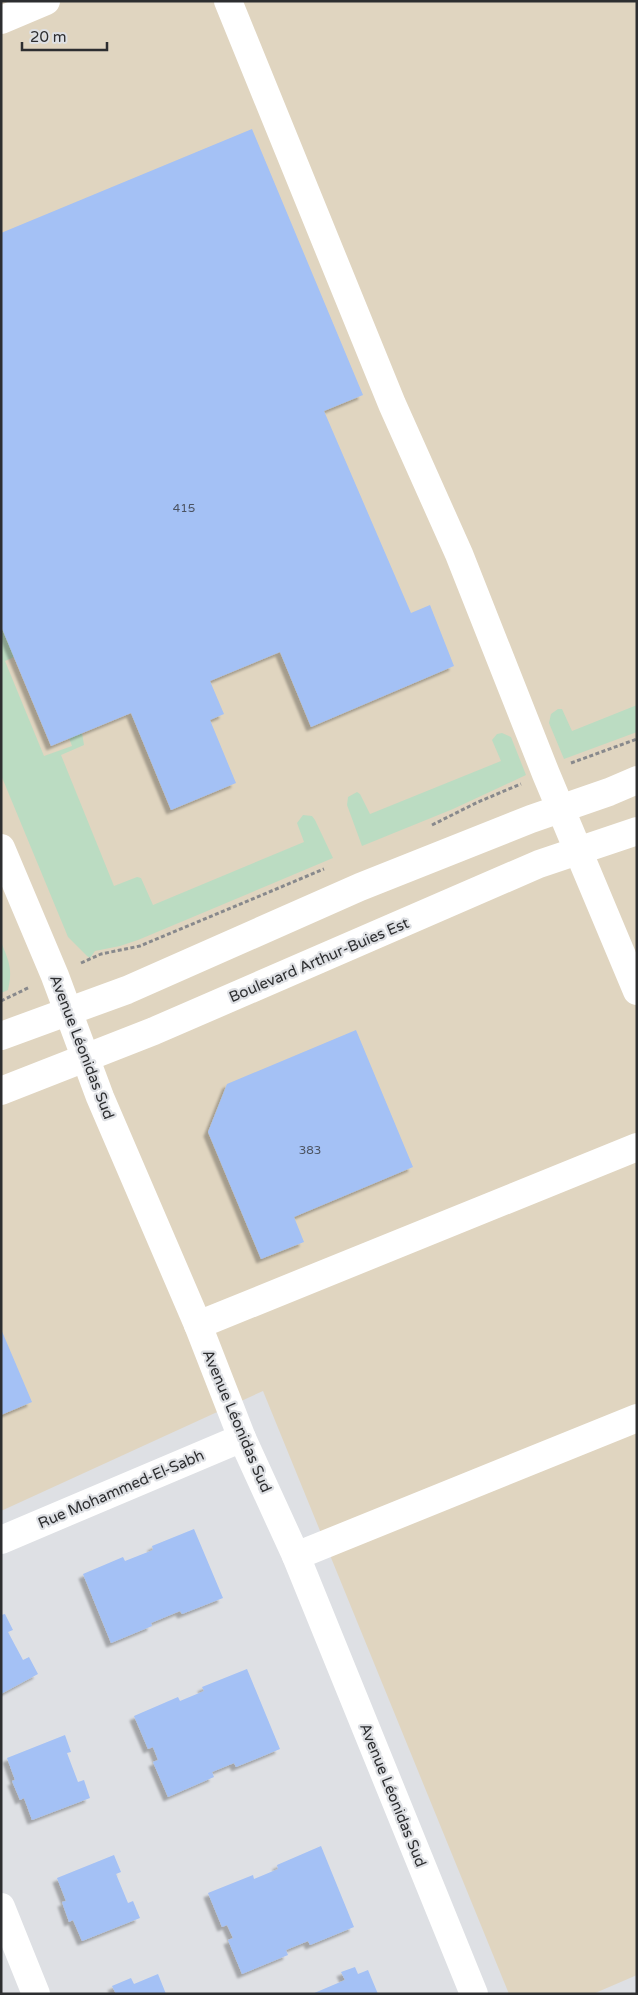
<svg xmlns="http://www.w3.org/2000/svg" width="638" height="1995" viewBox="0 0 638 1995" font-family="'Varela Round',sans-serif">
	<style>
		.commercial { fill: #e0d5c0 }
		.green { fill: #bbdcc2 }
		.building { fill: #a4c1f5; filter: url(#shadow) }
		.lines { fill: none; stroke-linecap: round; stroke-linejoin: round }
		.path { stroke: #88898c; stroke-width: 3; stroke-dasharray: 4 2.5; stroke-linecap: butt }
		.minor { stroke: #fff; stroke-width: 28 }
		.labels { text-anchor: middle; stroke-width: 4.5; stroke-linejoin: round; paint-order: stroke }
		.number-label { font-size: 12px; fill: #4b5361 }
		.street-label { font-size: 15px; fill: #2d2e30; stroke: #dee0e4 }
	</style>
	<defs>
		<filter id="shadow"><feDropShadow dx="-4.5" dy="4.5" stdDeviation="1" flood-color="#0004"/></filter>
	</defs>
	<rect width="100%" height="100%" fill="#dee0e4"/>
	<!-- commercial -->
	<polygon class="commercial" points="1,1 637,1 637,1975 593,1994 509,1994 263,1391 1,1511"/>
	<!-- green -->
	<g class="green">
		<polygon points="1,626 14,657 5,661 44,756 72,746 69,738 82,733 84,745 61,755 114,886 137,877 141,878 153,905 304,842 297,823 303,815 312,816 315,820 333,858 138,940 120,946 95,951 90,958 87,956 68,937 1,775"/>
		<polygon points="637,705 637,732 564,759 549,723 551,714 558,709 562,709 572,731"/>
		<polygon points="502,733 511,737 526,775 453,809 362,846 347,805 348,797 357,792 360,794 370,814 501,761 492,740 497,734"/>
		<path d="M1,942c8,19 12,28 7,48l-7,3z"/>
	</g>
	<!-- building -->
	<g class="building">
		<polygon points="252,129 363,395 324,411 411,613 430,605 454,666 311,727 280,652 210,681 224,714 210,720 236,783 171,810 131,713 51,746 1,626 1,233"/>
		<polygon points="356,1030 413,1167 294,1217 304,1242 261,1259 208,1132 227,1084"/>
		<polygon points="1,1329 32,1402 1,1415"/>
		<polygon points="194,1529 223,1598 182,1614 180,1611 151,1623 152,1626 111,1643 83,1574 123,1557 125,1561 153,1550 152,1546"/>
		<polygon points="5,1614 13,1630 8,1632 23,1660 29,1657 38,1674 1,1694 1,1615"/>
		<polygon points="247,1669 280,1749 236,1767 234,1763 212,1772 214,1777 168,1797 153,1762 158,1760 153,1747 148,1749 134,1716 178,1697 180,1701 204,1691 202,1687"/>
		<polygon points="65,1735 71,1752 67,1753 78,1782 84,1780 90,1798 32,1820 24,1798 20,1800 12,1781 15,1780 7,1758"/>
		<polygon points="321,1846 354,1927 310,1945 308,1941 286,1950 288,1955 242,1974 228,1940 233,1938 227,1925 222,1927 208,1893 253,1875 254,1879 278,1869 277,1865"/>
		<polygon points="114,1855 121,1872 116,1874 128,1903 133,1901 140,1918 82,1941 73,1920 69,1922 62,1902 66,1901 57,1878"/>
		<polygon points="355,1967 358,1974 368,1970 378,1994 312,1994 345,1980 341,1972"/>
		<polygon points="158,1974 166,1994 116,1994 112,1986 131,1978 134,1984"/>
	</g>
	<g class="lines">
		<!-- path -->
		<g class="path">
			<polyline points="571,763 637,739"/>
			<polyline points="432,825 478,802 521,784"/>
			<polyline points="81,963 101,954 140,946 324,869"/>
			<polyline points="1,1001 30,987"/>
		</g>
		<!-- minor -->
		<g class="minor">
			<polyline points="228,1 392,404 459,554 546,774 637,991"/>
			<polyline points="1,20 46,1"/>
			<polyline points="1,848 55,976 100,1097 198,1325 242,1438 296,1556 474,1994"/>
			<polyline points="1,1036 127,990 360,887 531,819 609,792 637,780"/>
			<polyline points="1,1091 154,1031 539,864 637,831"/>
			<polyline points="198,1325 637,1147"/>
			<polyline points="1,1540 242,1438"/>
			<polyline points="296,1556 637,1418"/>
			<polyline points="1,1907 36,1994"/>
		</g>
	</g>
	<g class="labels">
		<!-- number labels -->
		<g class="number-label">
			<text x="184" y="512">415</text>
			<text x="310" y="1154">383</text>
		</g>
		<!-- street labels -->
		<g class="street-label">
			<text transform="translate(319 960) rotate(-23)" y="5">Boulevard Arthur-Buies Est</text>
			<text transform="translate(82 1047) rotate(69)" y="5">Avenue Léonidas Sud</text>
			<text transform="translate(237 1421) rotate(67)" y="5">Avenue Léonidas Sud</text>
			<text transform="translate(121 1489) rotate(-23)" y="5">Rue Mohammed-El-Sabh</text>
			<text transform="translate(393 1795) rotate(68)" y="5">Avenue Léonidas Sud</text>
		</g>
	</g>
	<!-- border -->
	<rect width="638" height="1995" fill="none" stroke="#2d2e30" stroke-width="5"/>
	<!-- scale -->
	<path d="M22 42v8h85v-8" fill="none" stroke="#2d2e30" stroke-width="2.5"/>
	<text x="30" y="42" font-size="15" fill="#2d2e30" stroke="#dee0e4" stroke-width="4" paint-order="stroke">20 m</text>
</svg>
